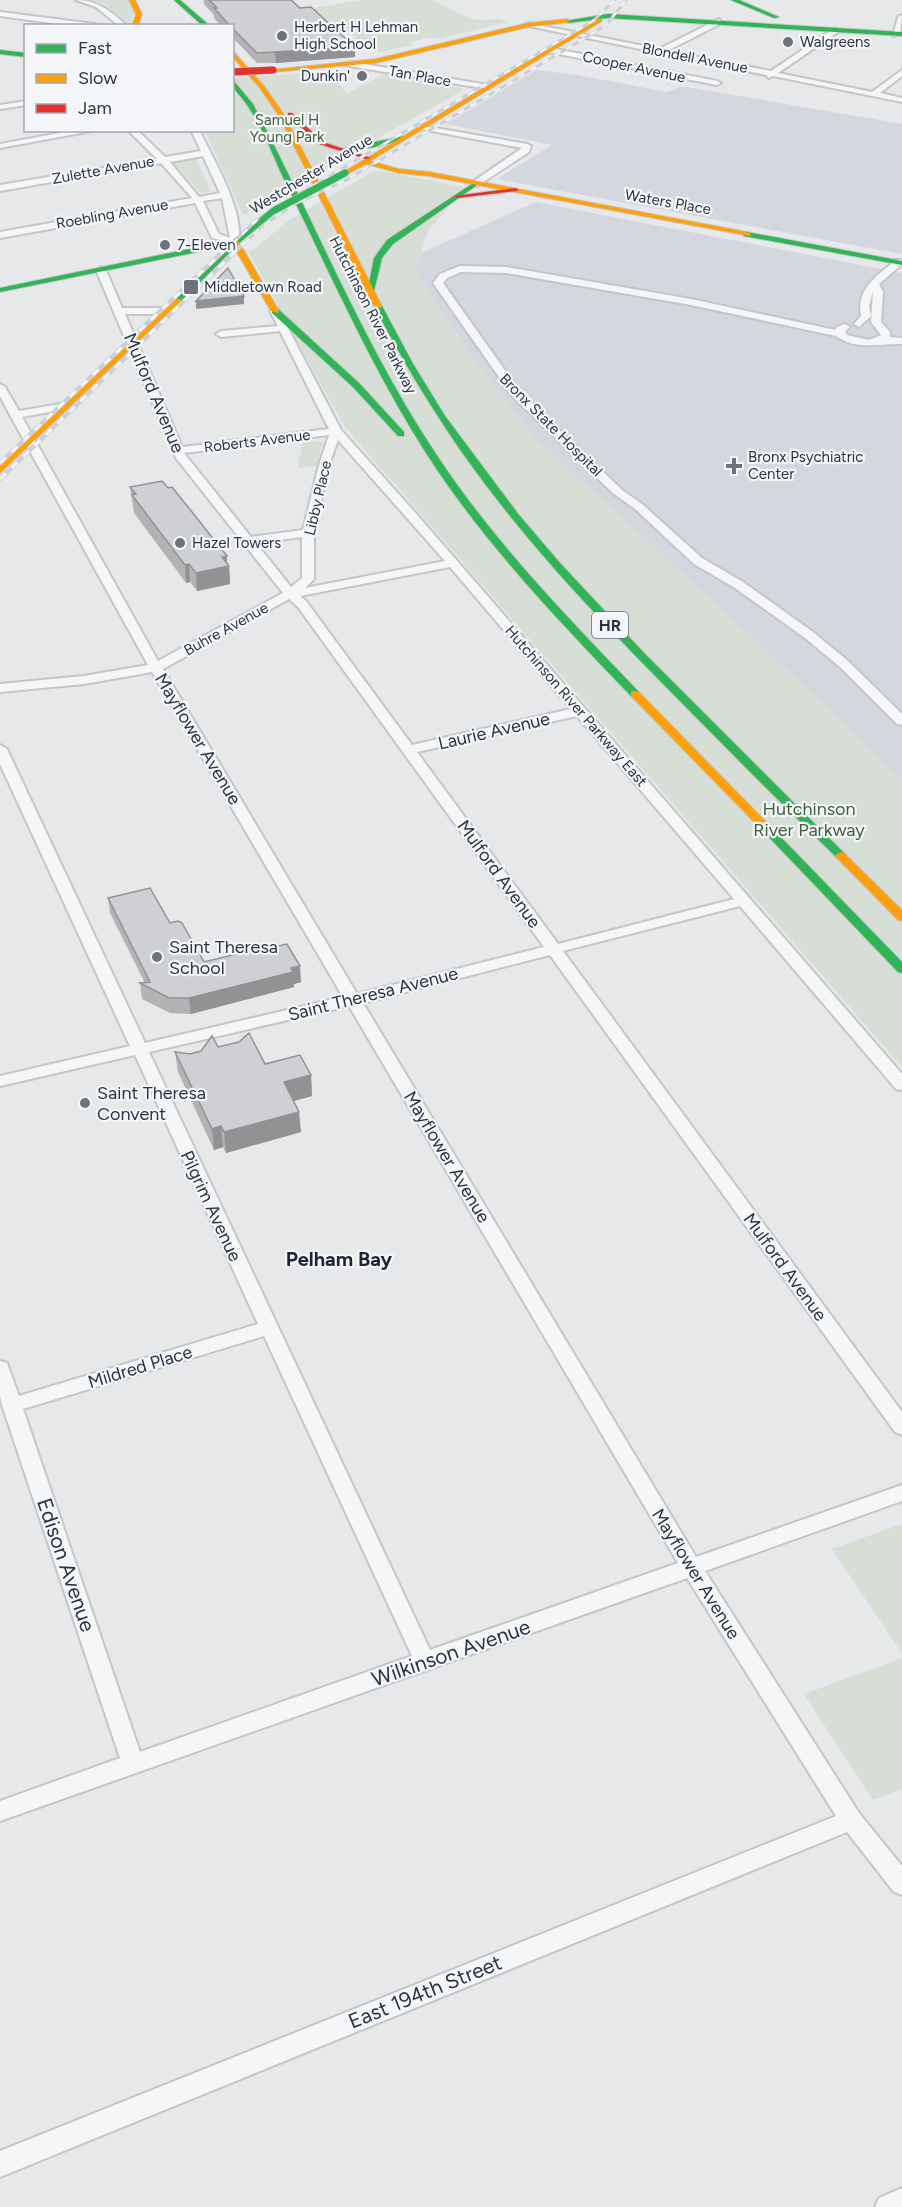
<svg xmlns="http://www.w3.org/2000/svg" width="902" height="2207" viewBox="0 0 902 2207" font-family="Figtree,sans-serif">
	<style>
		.built { fill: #d4d7dd }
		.green { fill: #d6ded6 }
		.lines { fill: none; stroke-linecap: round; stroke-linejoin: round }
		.street-casing { stroke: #c4c6c8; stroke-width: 4 }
		.fast-casing { stroke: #c4c6c8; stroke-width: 2 }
		.slow-casing { stroke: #c4c6c8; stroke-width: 2 }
		.jam-casing { stroke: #c4c6c8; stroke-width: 2 }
		.street { fill: #f5f6f7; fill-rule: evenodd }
		.fast { fill: #30b455; fill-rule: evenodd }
		.slow { fill: #ff9f0a; fill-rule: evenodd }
		.jam { fill: #e5322d; fill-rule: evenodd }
		.rail-far1-casing { stroke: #cecfd2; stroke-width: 3 }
		.rail-casing { stroke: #cecfd2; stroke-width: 4.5 }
		.rail-far1 { stroke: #f4f6f9; stroke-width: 2; stroke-dasharray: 7; stroke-linecap: butt }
		.rail { stroke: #f4f6f9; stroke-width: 3; stroke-dasharray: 8; stroke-linecap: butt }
		.fast-bridge-casing { stroke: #c4c6c8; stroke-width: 8; stroke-linecap: butt }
		.jam-bridge-casing { stroke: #c4c6c8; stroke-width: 8; stroke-linecap: butt }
		.fast-bridge { stroke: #30b455; stroke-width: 7 }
		.jam-bridge { stroke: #e5322d; stroke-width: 7 }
		.wall { fill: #b1b3b5 }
		.shaded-wall { fill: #909294 }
		.building { fill: #ced0d3; stroke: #909294; stroke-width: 1.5 }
		.poi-dot { fill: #6c737f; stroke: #f4f6f9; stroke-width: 2 }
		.labels { text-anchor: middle; stroke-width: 4.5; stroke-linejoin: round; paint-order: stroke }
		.far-poi-label { font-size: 15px; fill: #2b3445; stroke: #f4f6f9; text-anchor: start }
		.far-street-label { font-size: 15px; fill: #2b3445; stroke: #f4f6f9 }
		.far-park-label { font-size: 15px; fill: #3f6138; stroke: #f4f6f9 }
		.shield { fill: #f4f6f9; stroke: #676e7b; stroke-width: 1.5 }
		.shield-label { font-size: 16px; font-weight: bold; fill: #2b3445 }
		.street-label { font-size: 18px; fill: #2b3445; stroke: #f4f6f9 }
		.park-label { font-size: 18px; fill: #3f6138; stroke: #f4f6f9 }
		.poi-label { font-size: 18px; fill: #2b3445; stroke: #f4f6f9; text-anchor: start }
		.neighbourhood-label { font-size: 20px; font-weight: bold; fill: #1d2536; stroke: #f4f6f9 }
		.near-street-label { font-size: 21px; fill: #2b3445; stroke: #f4f6f9 }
	</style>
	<rect width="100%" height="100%" fill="#e6e8ea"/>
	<!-- built -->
	<g class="built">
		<polygon points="537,70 577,75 667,92 679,87 687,87 902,124 902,254 501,180 498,178 552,145 446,124"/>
		<polygon points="536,202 902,273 902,780 796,678 534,437 468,352 415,271 421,253"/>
	</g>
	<!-- green -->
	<g class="green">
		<polygon points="92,0 129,0 135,9 130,25 103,3"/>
		<path d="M360,0c17,0 56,0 70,0 12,3 26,13 37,17 12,6 28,-1 41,5l-70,17c-8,-3 -21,1 -29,4l3,2 -32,7 -16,-6 -16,-15 -41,-22z"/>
		<polygon points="327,72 347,93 384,74 465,89 243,215 205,131 232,130 233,78"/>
		<polygon points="193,158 196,158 211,192 201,193 173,162"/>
		<polygon points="375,170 465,187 428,231 415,271 468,352 534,437 796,678 902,780 902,1067 344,426 249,253 288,221"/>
		<polygon points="316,441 323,442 317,466 297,468 303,442"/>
		<polygon points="902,1524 902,1653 832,1549"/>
		<polygon points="902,1658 902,1789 873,1800 804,1694"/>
	</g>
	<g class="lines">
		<defs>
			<g id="street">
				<path d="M76,0c21,0 36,12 51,26h-8l-23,-19z"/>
				<polygon points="0,12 95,24 98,26 74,26 0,16"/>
				<polygon points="902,15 900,34 893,36 898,17"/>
				<polygon points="719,19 722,23 667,51 771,71 835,28 838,32 778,73 872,92 902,70 902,76 880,93 902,98 902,102 773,76 769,78 766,75 524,25 528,23 659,49"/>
				<polygon points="551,48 717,81 721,83 717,85 548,52"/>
				<polygon points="352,62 488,85 492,87 488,89 349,66 348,64"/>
				<polygon points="26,101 26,105 0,109 0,105"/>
				<polygon points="418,125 527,144 531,146 529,152 477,186 474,185 474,181 522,148 421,129 418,129"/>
				<polygon points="76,130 97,130 0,148 0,144"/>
				<path d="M128,130h9l28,27 36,-6 -10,-21h8c14,28 47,84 39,114l-26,-6 -17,-35 -195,35v-6l192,-34 -31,-35 -161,28v-6l157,-26zM203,156l17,37 -21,4 -29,-35zM222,198l8,40 -11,-4 -16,-33z"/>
				<path d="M896,260h6v4l-23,20 4,8 -2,30 9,10v5l12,1v6c-23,-1 -46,7 -66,-8l-145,-31 -185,-32 -45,-1 -14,6 -4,5 78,110 101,97 20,14 60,54 41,24 70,50 35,29 54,53v11l-5,-1 -57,-57 -35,-29 -70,-50 -41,-24 -60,-56 -20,-14 -101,-97 -80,-114 7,-9 20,-8 46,1 185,32 144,31 2,-3 8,-3 5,3 -5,4 2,4 22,5 12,-5 -10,-13 2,-31 -4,15 2,10 -12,11 -5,-3 7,-8c-5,-28 16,-40 35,-56z"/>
				<path d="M101,267l5,3 16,38h44l5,3 -5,3h-41l57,133 147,-18 -49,-98 -59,6 -5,-3 5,-3 57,-5 -8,-15 8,-2 63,121 71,79 490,565v16l-6,-1 -156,-183 -177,45 339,461v23l-7,-3 -345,-477 -187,48 333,554 206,-72v16l-197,70 154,242 43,53v29l-8,-3 -47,-60 -847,345v-26l836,-335 -149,-238 -687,243v-20l120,-43 -118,-353 -2,-9v-35l7,2 12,33 239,-72 -123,-269 -135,31v-10l130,-30 -130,-282v-19l7,4 138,294 198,-46 -191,-325 -68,12 -84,8v-8l84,-8 64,-11 -138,-250 -10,-19v-12l5,3 14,24 47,-8 5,3 -5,3 -44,8 136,244 125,-68 -107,-135 -80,-188zM329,435l-10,30 -16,65 -52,7 -67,-84zM338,440l107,121 -140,27 9,-9v-46l15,-68zM302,537v41l-11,9 -35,-44zM450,567l121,142 -159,36 -106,-144 -6,-5zM289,599l9,8 246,340 -187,47 -194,-325zM577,716l157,183 -176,45 -141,-192zM349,1006l329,557 -248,87 -281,-598zM264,1336l148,320 -272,96 -117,-343z"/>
				<polygon points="902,2188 902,2207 875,2207 879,2198"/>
			</g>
			<g id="fast">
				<polygon points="174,0 180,0 210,26 203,26"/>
				<polygon points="731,0 739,0 779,17 774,18"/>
				<polygon points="608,14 902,32 902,36 608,18 568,23 565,21"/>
				<polygon points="0,50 26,53 26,57 0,54"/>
				<path d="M232,79l21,25c61,116 110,240 183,350 57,87 131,163 203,238v4h-8c-73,-76 -147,-153 -205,-243 -56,-88 -98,-184 -144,-278 -11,-24 -21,-51 -37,-73 -5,-7 -13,-13 -13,-23z"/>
				<polygon points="404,136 406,139 376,147 343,151 340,149"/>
				<polygon points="475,182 480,183 393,244 382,258 374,291 367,293 374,258 387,240"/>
				<polygon points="272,208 279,210 238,244 181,302 174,300 227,246 0,292 0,288 233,240"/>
				<polygon points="747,232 902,261 902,265 744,236 743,234"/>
				<path d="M375,304l7,2 30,56 33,54 74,99 41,48 86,92 201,201 -2,2h-8c-55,-54 -110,-109 -164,-164 -70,-71 -140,-144 -199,-225 -38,-52 -70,-106 -100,-163z"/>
				<polygon points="272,309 278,309 359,383 404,432 404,436 398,436 353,387 272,313"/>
				<polygon points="766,825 770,826 902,962 902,973 898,972 762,830 760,828"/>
			</g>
			<g id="slow">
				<polygon points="129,0 135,0 142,14 138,26 132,26 136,14"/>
				<polygon points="600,18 602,21 370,161 399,169 429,172 747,232 751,234 750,236 429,176 399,173 366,164 347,174 342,173"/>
				<polygon points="568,19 570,22 528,27 376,63 273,72 270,70 376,59 528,23"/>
				<polygon points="232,50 264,86 285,116 382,306 381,308 374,306 279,116 260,88 232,56"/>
				<polygon points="232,240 239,242 279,311 278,313 271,311 231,242"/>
				<polygon points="175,298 182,300 0,473 0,465"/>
				<polygon points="635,691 639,692 770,826 772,828 770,830 762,830 631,696 631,692"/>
				<polygon points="841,852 845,854 902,910 902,921 898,920 837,858 835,856 837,854"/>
			</g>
			<g id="jam">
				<polygon points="288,113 292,113 323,142 371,158 366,159 319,144 288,115"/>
				<polygon points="515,188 519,190 517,191 458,198 454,196"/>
			</g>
		</defs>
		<!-- street casing -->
		<use href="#street" class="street-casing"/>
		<!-- fast casing -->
		<use href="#fast" class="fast-casing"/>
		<!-- slow casing -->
		<use href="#slow" class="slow-casing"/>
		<!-- jam casing -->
		<use href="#jam" class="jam-casing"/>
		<!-- street -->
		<use href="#street" class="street"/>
		<!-- fast -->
		<use href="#fast" class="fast"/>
		<!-- slow -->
		<use href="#slow" class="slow"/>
		<!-- jam -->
		<use href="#jam" class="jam"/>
		<defs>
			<g id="rail-far1">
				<polyline points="299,194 593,21 615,0"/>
				<polyline points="232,244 258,219"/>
				<polyline points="244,244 261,227 295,204 346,180 595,32 607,24 626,0"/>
			</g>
			<g id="rail">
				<polyline points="0,463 233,242"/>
				<polyline points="0,479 245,242"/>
			</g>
		</defs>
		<!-- rail-far1 casing -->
		<use href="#rail-far1" class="rail-far1-casing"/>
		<!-- rail casing -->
		<use href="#rail" class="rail-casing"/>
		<!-- rail-far1 -->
		<use href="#rail-far1" class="rail-far1"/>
		<!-- rail -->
		<use href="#rail" class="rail"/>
		<defs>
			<polyline id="fast-bridge" points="275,210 345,173"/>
			<polyline id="jam-bridge" points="232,72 273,70"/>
		</defs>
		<!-- fast-bridge casing -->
		<use href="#fast-bridge" class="fast-bridge-casing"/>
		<!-- jam-bridge casing -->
		<use href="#jam-bridge" class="jam-bridge-casing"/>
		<!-- fast-bridge -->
		<use href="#fast-bridge" class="fast-bridge"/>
		<!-- jam-bridge -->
		<use href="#jam-bridge" class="jam-bridge"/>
	</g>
	<!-- wall -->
	<g class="wall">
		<polygon points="204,0 291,0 355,57 276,63 257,63 232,37 232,26 221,26 214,18 214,15 204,4"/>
		<polygon points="130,487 227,564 229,566 230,584 197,591 190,582 186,583 134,513"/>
		<polygon points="108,898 170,923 204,962 301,982 294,984 294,987 191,1014 170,1013 142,999 140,983 145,983 110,913"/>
		<polygon points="218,1047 265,1064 311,1075 312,1096 294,1101 301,1132 226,1153 223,1147 214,1150 178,1072 175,1052 190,1054"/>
	</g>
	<!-- shaded-wall -->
	<g class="shaded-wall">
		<polygon points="355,47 355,57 276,63 275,52"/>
		<polygon points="244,296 244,304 196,309 196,301"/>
		<polygon points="227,556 227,566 229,566 230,584 197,591 196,573 222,557"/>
		<polygon points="189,564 190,582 186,583 185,565"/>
		<polygon points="300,966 301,982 294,984 294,987 191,1014 189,998"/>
		<polygon points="311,1075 312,1096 286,1103 284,1082"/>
		<polygon points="299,1112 301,1132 226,1153 224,1132"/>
		<polygon points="221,1126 223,1147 214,1150 212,1129"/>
	</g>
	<!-- building -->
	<g class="building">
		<polygon points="209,0 291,0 300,8 311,7 355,47 275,52 257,53 232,28 232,26 230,26 214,8 217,8"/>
		<polygon points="228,268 244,296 196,301"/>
		<polygon points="162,481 168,488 172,487 188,507 227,556 222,557 229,566 196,573 189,564 185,565 132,495 136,494 130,487"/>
		<polygon points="150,888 170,923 178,921 182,923 204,962 277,944 278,946 287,944 300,966 291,968 293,972 189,998 169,998 140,983 150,982 108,898"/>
		<polygon points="249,1033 265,1064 300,1055 311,1075 284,1082 299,1112 224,1132 221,1126 212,1129 175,1052 190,1054 201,1051 212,1036 218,1047 239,1042"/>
	</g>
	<!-- markers -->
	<g class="poi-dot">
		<circle cx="282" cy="36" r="6"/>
		<circle cx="788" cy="42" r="6"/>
		<circle cx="362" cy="76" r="6"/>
		<circle cx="165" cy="245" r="6"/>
		<rect x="183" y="279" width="16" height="16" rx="3"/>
		<path d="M731 457h6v6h6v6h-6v6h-6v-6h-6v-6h6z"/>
		<circle cx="180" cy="543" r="6"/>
		<circle cx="157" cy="957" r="6"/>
		<circle cx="85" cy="1103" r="6"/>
	</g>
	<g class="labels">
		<!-- far-poi labels -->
		<g class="far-poi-label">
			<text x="294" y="32">Herbert H Lehman<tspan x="294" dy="17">High School</tspan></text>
			<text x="800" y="47">Walgreens</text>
			<text x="350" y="81" text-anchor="end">Dunkin'</text>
			<text x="177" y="250">7-Eleven</text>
			<text x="204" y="292">Middletown Road</text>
			<text x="748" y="462">Bronx Psychiatric<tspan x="748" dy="17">Center</tspan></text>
			<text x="192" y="548">Hazel Towers</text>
		</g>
		<!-- far-street labels -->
		<g class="far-street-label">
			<text transform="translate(695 58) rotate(11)" y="5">Blondell Avenue</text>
			<text transform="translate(634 67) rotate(12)" y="5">Cooper Avenue</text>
			<text transform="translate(420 76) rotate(10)" y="5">Tan Place</text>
			<text transform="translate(103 170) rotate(-10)" y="5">Zulette Avenue</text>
			<text transform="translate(311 174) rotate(-31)" y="5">Westchester Avenue</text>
			<text transform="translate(668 202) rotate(10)" y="5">Waters Place</text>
			<text transform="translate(112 214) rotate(-10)" y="5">Roebling Avenue</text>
			<text transform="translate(373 315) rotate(63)" y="5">Hutchinson River Parkway</text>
			<text transform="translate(551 425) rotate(45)" y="5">Bronx State Hospital</text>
			<text transform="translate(257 441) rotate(-7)" y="5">Roberts Avenue</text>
			<text transform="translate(318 498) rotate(-77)" y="5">Libby Place</text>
			<text transform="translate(226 629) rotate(-29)" y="5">Buhre Avenue</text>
			<text transform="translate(576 706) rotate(49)" y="5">Hutchinson River Parkway East</text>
		</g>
		<!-- far-park labels -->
		<g class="far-park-label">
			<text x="287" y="125">Samuel H<tspan x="287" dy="17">Young Park</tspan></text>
		</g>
		<!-- shield labels -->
		<rect class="shield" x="592" y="612" width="36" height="26" rx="4.5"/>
		<g class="shield-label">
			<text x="610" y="631">HR</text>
		</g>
		<!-- street labels -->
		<g class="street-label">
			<text transform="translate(154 393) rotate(67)" y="6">Mulford Avenue</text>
			<text transform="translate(494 731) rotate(-13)" y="6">Laurie Avenue</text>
			<text transform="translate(198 739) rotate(59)" y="6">Mayflower Avenue</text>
			<text transform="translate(499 874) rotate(54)" y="6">Mulford Avenue</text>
			<text transform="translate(373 994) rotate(-14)" y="6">Saint Theresa Avenue</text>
			<text transform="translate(447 1157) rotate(59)" y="6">Mayflower Avenue</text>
			<text transform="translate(211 1206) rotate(65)" y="6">Pilgrim Avenue</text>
			<text transform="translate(785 1267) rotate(54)" y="6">Mulford Avenue</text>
			<text transform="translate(140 1367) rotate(-17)" y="6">Mildred Place</text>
			<text transform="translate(696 1574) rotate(58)" y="6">Mayflower Avenue</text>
		</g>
		<!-- park labels -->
		<g class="park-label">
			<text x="809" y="815">Hutchinson<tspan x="809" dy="21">River Parkway</tspan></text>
		</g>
		<!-- poi labels -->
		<g class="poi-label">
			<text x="169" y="953">Saint Theresa<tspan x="169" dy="21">School</tspan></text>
			<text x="97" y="1099">Saint Theresa<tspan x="97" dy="21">Convent</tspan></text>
		</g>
		<!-- neighbourhood labels -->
		<g class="neighbourhood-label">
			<text x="339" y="1266">Pelham Bay</text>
		</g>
		<!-- near-street labels -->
		<g class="near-street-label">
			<text transform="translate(66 1565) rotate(71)" y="7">Edison Avenue</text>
			<text transform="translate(451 1653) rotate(-19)" y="7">Wilkinson Avenue</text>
			<text transform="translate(425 1992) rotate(-22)" y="7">East 194th Street</text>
		</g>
	</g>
	<!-- legend -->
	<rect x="24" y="24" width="210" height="108" fill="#f4f6f9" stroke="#a4a8b1" stroke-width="1.5"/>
	<rect x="36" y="44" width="30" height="9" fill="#30b455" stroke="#a4a8b1" stroke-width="1.5"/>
	<text x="78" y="54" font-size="18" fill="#2b3445">Fast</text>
	<rect x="36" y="74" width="30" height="9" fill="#ff9f0a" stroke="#a4a8b1" stroke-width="1.5"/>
	<text x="78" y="84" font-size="18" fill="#2b3445">Slow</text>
	<rect x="36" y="104" width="30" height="9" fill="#e5322d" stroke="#a4a8b1" stroke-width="1.5"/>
	<text x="78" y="114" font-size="18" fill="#2b3445">Jam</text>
</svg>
